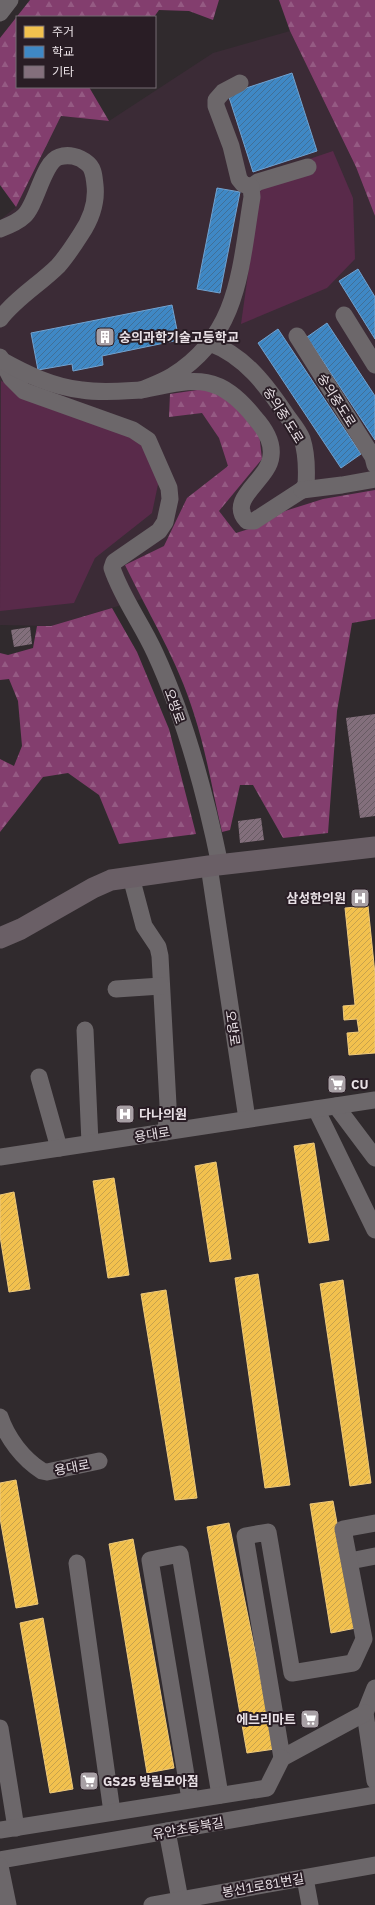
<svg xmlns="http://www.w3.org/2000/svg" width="375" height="1905" viewBox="0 0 375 1905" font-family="'IBM Plex Sans','Noto Sans KR',sans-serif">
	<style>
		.built { fill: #3b2b36 }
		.green { fill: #592a4a }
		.forest { fill: url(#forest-firs) }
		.homes { fill: url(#homes-hatch); stroke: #efca7b }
		.schools { fill: url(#schools-hatch); stroke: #72a2cf }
		.building { fill: url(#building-hatch) }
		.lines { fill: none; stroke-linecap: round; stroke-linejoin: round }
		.minor { stroke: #6c676a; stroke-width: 17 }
		.major { stroke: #6a5f66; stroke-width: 21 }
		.labels { text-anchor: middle; stroke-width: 4; stroke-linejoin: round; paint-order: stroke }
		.poi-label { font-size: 13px; font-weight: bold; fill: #e8e0e5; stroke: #291d25; text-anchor: start }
		.street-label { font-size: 13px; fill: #e8e0e5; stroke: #291d25 }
	</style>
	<defs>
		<pattern id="forest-firs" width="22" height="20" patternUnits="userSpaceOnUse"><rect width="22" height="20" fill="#833e6e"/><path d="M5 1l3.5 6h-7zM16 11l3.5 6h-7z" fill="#955a83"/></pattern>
		<pattern id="homes-hatch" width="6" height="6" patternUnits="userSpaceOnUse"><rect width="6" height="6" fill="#f2c14e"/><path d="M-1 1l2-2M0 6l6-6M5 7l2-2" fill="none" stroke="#c7a24c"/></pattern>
		<pattern id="schools-hatch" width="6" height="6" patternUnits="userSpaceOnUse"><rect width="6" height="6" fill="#3f88c5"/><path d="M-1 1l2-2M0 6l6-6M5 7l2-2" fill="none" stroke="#417098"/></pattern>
		<pattern id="building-hatch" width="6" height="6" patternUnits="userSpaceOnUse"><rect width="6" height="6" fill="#836f7c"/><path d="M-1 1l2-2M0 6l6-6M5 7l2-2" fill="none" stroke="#685b63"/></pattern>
	</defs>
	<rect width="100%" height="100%" fill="#302a2d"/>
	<!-- built -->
	<polygon class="built" points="290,31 356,167 375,216 375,558 142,599 51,626 0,625 0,220 16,207 61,116 109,121 213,53"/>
	<!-- green -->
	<g class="green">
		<polygon points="333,151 353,198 355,259 327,288 241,324 262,175"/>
		<polygon points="1,381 143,427 160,475 152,513 95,558 74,603 0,611"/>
	</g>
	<!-- forest -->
	<g class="forest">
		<polygon points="30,0 219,0 213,20 189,11 159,10 154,17 17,17 17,87 89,87 109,121 61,116 16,207 0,185 0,38"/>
		<polygon points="279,0 375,0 375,216 356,167 290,31"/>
		<path d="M204,389l28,11 27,33 3,26 -43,52 17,22 22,-7 27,-15 38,-12 52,-9v129l-23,4 -15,88 -9,122 -45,5 -30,-53h-13l-10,45 -8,2c-9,-39 -16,-81 -28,-118 -16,-53 -45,-99 -69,-149l39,-19 23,-48 41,-32 -9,-28 -17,-25 -33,4 1,-23z"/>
		<polygon points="112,608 137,652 169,729 196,834 119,844 99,795 68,773 43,777 0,832 0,759 14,766 22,746 18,701 9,679 0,680 0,653 8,655 33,648 37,626 51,626"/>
	</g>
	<!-- homes -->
	<g class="homes">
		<polygon points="368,906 375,974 375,1053 349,1055 347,1033 359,1032 357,1019 344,1020 343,1006 355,1005 345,908"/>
		<polygon points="314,1143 329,1240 309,1243 294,1146"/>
		<polygon points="216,1162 231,1259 210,1262 195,1166"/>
		<polygon points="114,1178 129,1275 108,1278 93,1181"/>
		<polygon points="14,1192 30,1289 9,1292 0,1236 0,1195"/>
		<polygon points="258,1274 290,1485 265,1488 235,1278"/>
		<polygon points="343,1280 371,1483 350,1486 320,1284"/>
		<polygon points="166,1290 197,1498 175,1500 141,1294"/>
		<polygon points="16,1480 38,1604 16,1608 0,1518 0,1483"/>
		<polygon points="333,1501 356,1628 331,1633 310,1504"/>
		<polygon points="229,1523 275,1749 247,1753 207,1527"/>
		<polygon points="133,1539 174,1768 147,1773 109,1544"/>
		<polygon points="43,1618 73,1789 50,1793 20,1623"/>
	</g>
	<!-- schools -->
	<g class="schools">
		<polygon points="292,73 317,151 253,172 228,94"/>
		<polygon points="217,188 240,192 220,293 197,289"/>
		<polygon points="358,269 375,297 375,339 339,281"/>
		<polygon points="172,305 179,340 102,356 103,365 73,371 72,364 38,370 31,333"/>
		<polygon points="327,323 375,396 375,440 307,337"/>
		<polygon points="278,329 361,454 341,468 258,343"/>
	</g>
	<!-- building -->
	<g class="building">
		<polygon points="30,627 32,644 14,647 11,630"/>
		<polygon points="375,714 375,816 360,818 346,718"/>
		<polygon points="261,818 264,840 240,843 238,821"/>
	</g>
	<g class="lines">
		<!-- minor -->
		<g class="minor">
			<polyline points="0,13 10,0"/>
			<polyline points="251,187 258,182 308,167"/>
			<path d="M0,229c8,-3 18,-7 24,-13 13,-12 19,-54 35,-59 9,-3 20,-1 28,6 7,5 7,14 8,22 2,18 -4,34 -14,49 -7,11 -14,22 -23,32 -18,18 -42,32 -58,53"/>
			<polyline points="344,315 375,365"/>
			<polyline points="297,336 373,457 375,465"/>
			<path d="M210,343c35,13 57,43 77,73 5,7 12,15 15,23 5,15 5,30 4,46l-4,5 -48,31h-7c-21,-22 22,-41 24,-65 2,-14 -7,-28 -16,-38 -37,-47 -61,-39 -114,-28 10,-4 21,-8 31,-14 68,-42 68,-108 80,-179l-1,-10 -8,-3 -4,-5 -8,-33 -15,-40v-6l7,-8 17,-9"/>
			<path d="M0,357l11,21 13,13 109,39 15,10 21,48 1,11 -5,23 -6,9 -45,31 -2,6c10,30 30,56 43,85 31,67 50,139 65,212"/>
			<path d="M1,360c25,14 52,27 81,30 20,3 40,1 59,0"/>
			<polyline points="302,490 342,485 375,479"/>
			<polyline points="209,866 247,1119"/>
			<polyline points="131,877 144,926 158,947 160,956 168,1105 166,1132"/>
			<polyline points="116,989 161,986"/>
			<polyline points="85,1030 90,1143"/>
			<polyline points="39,1077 59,1148"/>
			<polyline points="336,1106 375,1158"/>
			<polyline points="316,1109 375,1230"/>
			<polyline points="0,1157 375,1100"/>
			<path d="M0,1417c7,21 23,42 42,54l5,1 52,-11"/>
			<polyline points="350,1561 375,1556"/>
			<polyline points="77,1563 112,1812"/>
			<polyline points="375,1688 365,1713 375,1781"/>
			<polyline points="365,1713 282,1758 245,1536 268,1532 292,1673 353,1663 364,1639 343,1529 375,1523"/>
			<polyline points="0,1728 16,1828"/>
			<polyline points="190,1799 150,1560 180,1554 220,1795"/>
			<polyline points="0,1830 267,1788 282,1758"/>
			<polyline points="167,1831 181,1905"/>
			<polyline points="0,1860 375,1795"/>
			<polyline points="0,1866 8,1905"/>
			<polyline points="305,1878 310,1905"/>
			<polyline points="152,1905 375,1865"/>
		</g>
		<!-- major -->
		<polyline class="major" points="0,938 21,929 93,888 111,880 209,866 375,847"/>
	</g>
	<!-- icons -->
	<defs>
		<symbol id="building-square" viewBox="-11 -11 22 22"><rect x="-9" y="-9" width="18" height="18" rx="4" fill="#a8a0a5" stroke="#291d25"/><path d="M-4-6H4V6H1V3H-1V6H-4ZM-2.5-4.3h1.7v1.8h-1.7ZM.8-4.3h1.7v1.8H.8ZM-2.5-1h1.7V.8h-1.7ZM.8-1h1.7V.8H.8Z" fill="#fff"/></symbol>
		<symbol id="hospital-square" viewBox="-11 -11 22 22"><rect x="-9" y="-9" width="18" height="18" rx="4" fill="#a8a0a5" stroke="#291d25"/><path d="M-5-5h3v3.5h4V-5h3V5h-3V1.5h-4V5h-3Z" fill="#fff"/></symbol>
		<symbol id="supermarket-square" viewBox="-11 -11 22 22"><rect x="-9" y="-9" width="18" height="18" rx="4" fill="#a8a0a5" stroke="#291d25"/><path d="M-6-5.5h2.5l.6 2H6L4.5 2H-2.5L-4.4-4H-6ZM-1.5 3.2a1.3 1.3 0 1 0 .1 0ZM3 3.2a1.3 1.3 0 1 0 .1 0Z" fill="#fff"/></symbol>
	</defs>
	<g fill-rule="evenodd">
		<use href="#building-square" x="94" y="326" width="22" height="22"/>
		<use href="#hospital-square" x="349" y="887" width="22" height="22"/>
		<use href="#supermarket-square" x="326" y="1073" width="22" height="22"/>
		<use href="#hospital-square" x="114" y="1103" width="22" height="22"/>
		<use href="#supermarket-square" x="299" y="1708" width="22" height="22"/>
		<use href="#supermarket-square" x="78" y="1770" width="22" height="22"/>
	</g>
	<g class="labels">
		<!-- poi labels -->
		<g class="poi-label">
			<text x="119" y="342">숭의과학기술고등학교</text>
			<text x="346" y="903" text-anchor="end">삼성한의원</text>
			<text x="351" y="1089">CU</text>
			<text x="139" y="1119">다나의원</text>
			<text x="296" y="1724" text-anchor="end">에브리마트</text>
			<text x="103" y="1786">GS25 방림모아점</text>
		</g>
		<!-- street labels -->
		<g class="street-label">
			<text transform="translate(337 400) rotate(58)" y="5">숭의중도로</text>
			<text transform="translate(284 415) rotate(58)" y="5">숭의중 도로</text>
			<text transform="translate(175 706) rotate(70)" y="5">오방로</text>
			<text transform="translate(233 1028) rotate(82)" y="5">오방로</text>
			<text transform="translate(152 1134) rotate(-9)" y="5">용대로</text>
			<text transform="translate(72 1467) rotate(-11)" y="5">용대로</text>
			<text transform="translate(188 1828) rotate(-10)" y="5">유안초등북길</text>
			<text transform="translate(263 1885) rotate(-10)" y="5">봉선1로81번길</text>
		</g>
	</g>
	<!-- legend -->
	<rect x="16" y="16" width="140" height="72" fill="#291d25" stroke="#756b72"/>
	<rect x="24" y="26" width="20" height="12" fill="#f2c14e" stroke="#756b72"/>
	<text x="52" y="36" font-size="12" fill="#e8e0e5">주거</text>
	<rect x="24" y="46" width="20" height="12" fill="#3f88c5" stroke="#756b72"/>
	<text x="52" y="56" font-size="12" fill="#e8e0e5">학교</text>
	<rect x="24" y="66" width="20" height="12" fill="#836f7c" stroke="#756b72"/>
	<text x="52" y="76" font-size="12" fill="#e8e0e5">기타</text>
</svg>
